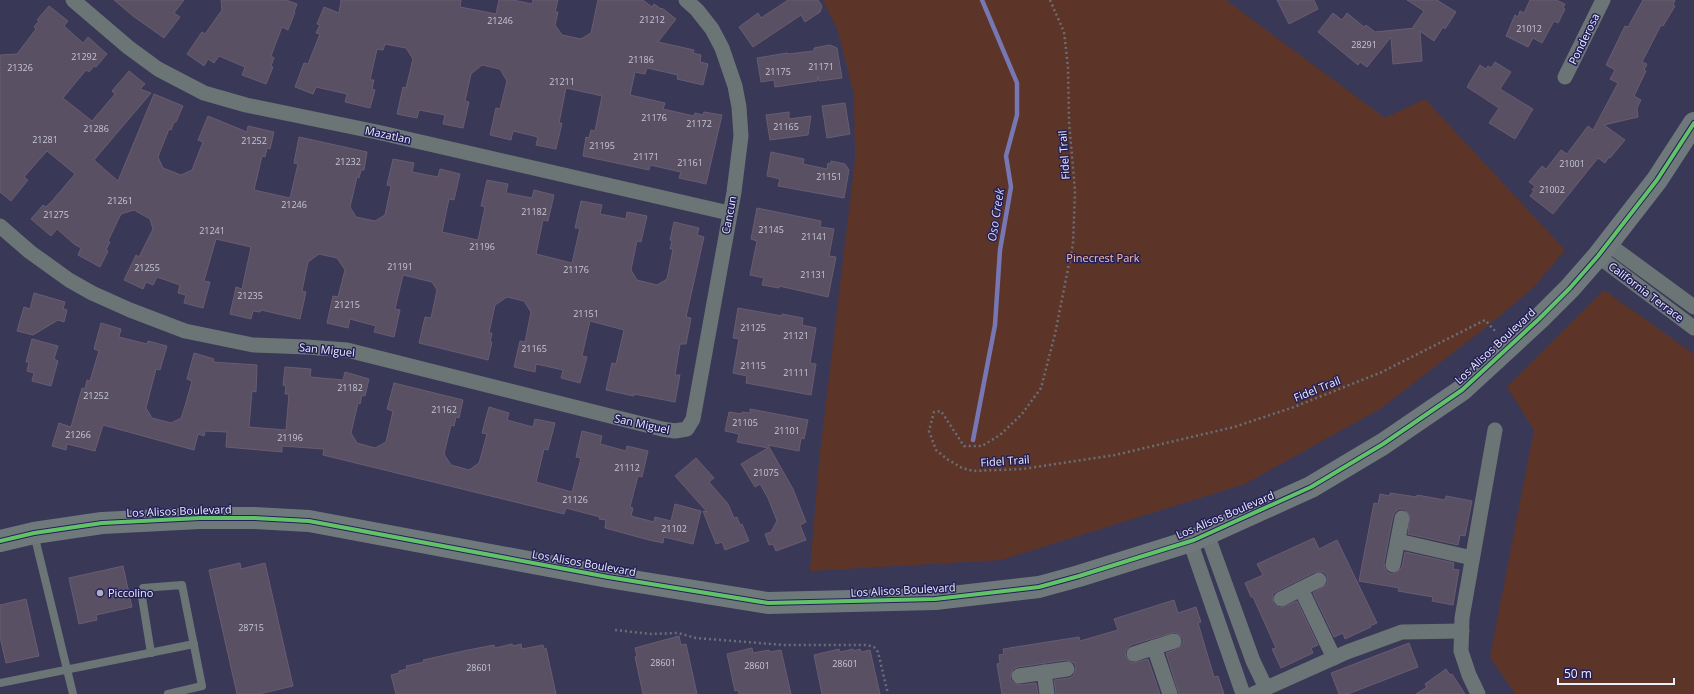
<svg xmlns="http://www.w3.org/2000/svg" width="1694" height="694" viewBox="0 0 1694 694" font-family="'Open Sans',sans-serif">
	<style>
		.green { fill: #5d3528 }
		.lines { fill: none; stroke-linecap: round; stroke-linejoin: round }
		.stream { stroke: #7778b3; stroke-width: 4.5 }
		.building { fill: #595063; stroke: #695c71 }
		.path { stroke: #6a6e76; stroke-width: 2.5; stroke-dasharray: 2 3; stroke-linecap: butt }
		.lane { stroke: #6b7575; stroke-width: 8 }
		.street { stroke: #6b7575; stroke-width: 15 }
		.secondary { stroke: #6f797c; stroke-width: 22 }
		.cycleway-casing { stroke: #252058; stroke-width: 6 }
		.cycleway { stroke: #61c268; stroke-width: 4 }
		.poi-dot { fill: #aeaec2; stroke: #252058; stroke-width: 1.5 }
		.labels { text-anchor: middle; stroke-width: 3; stroke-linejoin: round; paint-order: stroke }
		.number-label { font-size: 9px; fill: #c7c6d5 }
		.street-label { font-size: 11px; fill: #ecedfb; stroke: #252058 }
		.park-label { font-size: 11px; fill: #fac0aa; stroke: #252058 }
		.poi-label { font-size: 11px; fill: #ecedfb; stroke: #252058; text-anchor: start }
		.water-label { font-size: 12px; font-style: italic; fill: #d1d4f7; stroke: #252058 }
	</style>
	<rect width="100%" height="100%" fill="#3a3857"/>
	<!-- green -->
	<g class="green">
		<polygon points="823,0 1226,0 1385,118 1425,99 1565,250 1533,288 1489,325 1380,409 1245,484 1001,560 810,571 819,461 855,160 854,95 838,31"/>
		<polygon points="1604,290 1694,354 1694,694 1515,694 1490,657 1534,430 1507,387"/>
	</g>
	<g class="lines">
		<!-- stream -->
		<polyline class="stream" points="973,440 995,325 1000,250 1011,187 1006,156 1017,115 1017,83 982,0"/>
	</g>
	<!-- building -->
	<g class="building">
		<polygon points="114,0 184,0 174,13 180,17 164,38 133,16"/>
		<polygon points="221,0 286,0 297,4 294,12 295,12 288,30 282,27 271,56 274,58 271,66 273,67 266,84 242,75 245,67 219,56 214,63 208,59 204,66 187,54 202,32 205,34 222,10"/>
		<polygon points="341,0 461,0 460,7 496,14 499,0 513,0 532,4 533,0 558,0 555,12 558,12 555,25 562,35 581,39 591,33 598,0 643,0 652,7 654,4 661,9 662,8 676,19 658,42 694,50 693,53 701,55 700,62 708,64 703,85 677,79 678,75 647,68 645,74 635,72 630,95 665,103 663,109 694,116 695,113 703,115 704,112 722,115 706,184 679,178 681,172 650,165 649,170 583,156 586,137 589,138 591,130 595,131 602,96 566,88 559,123 562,123 556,149 536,145 538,137 513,131 511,140 490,135 496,108 500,109 507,81 500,69 482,65 471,74 465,101 469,102 463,128 443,124 445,115 419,110 417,118 397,114 403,87 406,88 413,59 406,48 385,44 383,50 377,49 370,80 374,80 372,89 375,90 370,108 345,102 347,94 316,87 313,94 295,87 304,63 308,64 320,34 316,33 320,25 317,24 324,7 339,13"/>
		<polygon points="788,0 818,0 822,6 820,12 805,22 801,15 753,47 739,27 758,13 761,18"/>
		<polygon points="1277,0 1314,0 1318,9 1289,24"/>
		<polygon points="1407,0 1437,0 1456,12 1445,29 1443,27 1434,41 1420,31 1422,61 1393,64 1391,37 1367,67 1360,62 1358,65 1318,32 1333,13 1342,20 1347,13 1364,27 1366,25 1375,32 1414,28 1413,27 1424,11"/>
		<polygon points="1530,0 1556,0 1565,4 1563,8 1565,9 1558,23 1554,21 1542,43 1533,38 1528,47 1506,36 1515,15 1518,17 1520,11 1524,13"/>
		<polygon points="1643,0 1675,0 1673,5 1675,6 1663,26 1661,25 1642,62 1647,64 1644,70 1646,71 1634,96 1641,100 1637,108 1638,117 1604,125 1625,140 1610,158 1609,157 1605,163 1598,158 1553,214 1530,196 1534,191 1532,190 1535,186 1529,182 1542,166 1546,169 1561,150 1567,154 1588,126 1593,130 1618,83 1610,79 1615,70 1606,65 1625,26 1628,27"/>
		<polygon points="49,6 68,21 64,26 83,43 88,37 107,54 96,67 94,66 89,72 86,70 63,98 92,121 115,94 112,91 129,71 145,84 140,89 151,93 94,160 118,181 154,94 183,106 176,122 174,122 171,130 169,129 158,157 163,168 181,175 192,170 203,142 198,140 208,116 247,132 248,126 274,132 270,149 267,148 265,157 262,156 254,190 290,198 298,164 294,163 299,137 367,152 364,170 361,170 359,178 357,177 350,207 356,217 375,221 385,215 391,186 387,185 393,159 414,163 412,172 438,177 440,169 460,174 454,200 449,199 442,232 478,240 485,207 481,206 487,180 508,184 506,193 532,198 534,190 554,195 548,221 543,220 536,254 572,263 580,228 575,228 581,201 602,205 600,214 626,219 627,212 647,216 641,242 637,241 631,270 637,280 657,285 667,279 673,249 670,249 672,241 670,240 674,222 699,228 697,235 704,237 686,317 691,318 686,344 680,344 675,375 680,375 675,402 634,394 634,396 606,390 612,363 616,364 624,330 590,321 582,356 587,357 580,383 561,378 563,370 536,364 535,372 514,367 520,341 525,342 531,312 524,301 507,297 495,305 489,333 492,333 490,342 492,342 488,360 419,343 425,317 431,318 437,290 432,282 403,275 395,309 400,310 394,337 374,332 376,326 350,319 348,328 327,323 333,296 338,297 345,270 337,258 319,254 308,262 302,291 306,292 300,319 261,310 260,312 253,311 251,319 230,314 236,287 242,289 251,247 216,239 204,281 210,282 203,308 184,303 186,295 178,293 180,285 157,277 153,285 146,282 143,289 124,280 136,255 139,257 153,229 150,219 134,210 121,214 108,241 110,242 106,250 108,251 100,267 78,255 81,248 74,244 57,229 51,236 31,219 43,205 46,207 52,201 75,174 47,151 24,177 28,180 11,201 0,192 0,55 17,54 36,29 34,27 39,21 37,20"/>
		<polygon points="830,45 837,48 842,78 819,81 818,76 817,81 775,87 774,80 761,82 757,58 787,53 788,54 814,51 814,48"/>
		<polygon points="1495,62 1511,72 1500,89 1533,109 1515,139 1489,123 1499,108 1467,87 1480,65 1486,69 1488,66 1491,68"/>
		<polygon points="845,103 850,134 827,138 822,106"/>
		<polygon points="789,112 789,119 811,116 808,135 770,140 766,115"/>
		<polygon points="771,152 804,159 803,164 827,169 828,163 831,164 831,161 845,164 849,170 844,198 778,186 780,179 767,176"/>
		<polygon points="757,208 821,221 820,227 834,229 829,256 836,257 828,297 779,286 779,288 762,285 764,278 750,275 757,241 751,239"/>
		<polygon points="34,293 65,302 63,309 67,310 64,322 58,320 33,335 17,331 24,307 30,309"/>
		<polygon points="738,308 782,316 782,314 803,318 802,325 816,328 810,363 816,364 811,395 746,383 747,376 733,373 739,339 733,338"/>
		<polygon points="101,323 121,329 119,337 147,344 148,341 167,346 160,370 156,369 146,408 152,418 171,423 181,418 185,406 192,381 187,379 194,353 214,359 213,362 257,365 256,392 252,391 249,427 286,430 289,394 285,394 286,386 283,385 285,367 311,369 310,377 343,380 345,372 369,379 365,396 362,395 360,404 358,403 351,433 357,443 375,448 386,442 393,411 387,409 394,383 463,400 459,418 456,417 454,426 451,425 444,454 451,465 469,470 479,463 487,434 482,433 489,407 509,413 507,420 533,427 535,419 555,423 548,450 544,449 536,482 572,492 581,458 576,457 582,431 602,436 600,444 626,451 627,446 648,451 642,477 638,476 630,507 633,508 631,516 654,522 655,517 671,521 675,504 701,511 693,544 664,537 663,543 649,540 605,528 606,520 599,519 600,517 566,508 564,514 323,455 324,449 282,446 282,452 226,447 227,432 205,431 204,436 198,434 194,450 103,425 95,451 67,444 66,450 52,446 59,423 71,427 82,388 85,389 87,380 90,381 99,351 94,349"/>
		<polygon points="32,339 58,346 54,359 58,361 51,386 32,381 34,373 27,371 29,362 26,362"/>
		<polygon points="750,409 808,420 804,439 801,438 799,451 768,445 793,489 806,522 800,525 806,540 776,551 773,544 769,545 765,534 771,532 777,521 768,498 760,484 755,487 741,464 768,448 737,442 739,434 725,431 729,412 742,414 742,412 750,413"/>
		<polygon points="696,458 714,478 709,482 728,504 734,518 737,517 740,525 742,524 749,541 725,550 722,542 716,544 703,511 707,512 675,476"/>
		<polygon points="1390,493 1417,497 1417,495 1445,500 1446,496 1472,501 1465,536 1460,535 1458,545 1408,534 1410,515 1404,509 1399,509 1395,512 1393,516 1384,563 1385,568 1387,572 1392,574 1396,573 1402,567 1405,552 1454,563 1453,569 1459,570 1453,605 1432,601 1433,597 1398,591 1399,588 1359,581 1374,503 1378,504 1380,494 1390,496"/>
		<polygon points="1314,538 1319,549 1337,540 1377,623 1370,626 1371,627 1345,639 1343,633 1334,637 1313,593 1326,585 1328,581 1327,576 1324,572 1315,572 1277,591 1273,594 1273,603 1276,606 1280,608 1297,601 1318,645 1311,648 1313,653 1281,668 1272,649 1276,648 1253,597 1251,597 1245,583 1263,575 1257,564"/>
		<polygon points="240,563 241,569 265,563 293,686 259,694 237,694 209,570"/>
		<polygon points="123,566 132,607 96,615 97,620 79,624 69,578"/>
		<polygon points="26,599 39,656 6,663 0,637 0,605"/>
		<polygon points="1174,600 1178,613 1196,607 1201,622 1198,623 1214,677 1218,676 1224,694 1179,694 1166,653 1177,649 1183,643 1183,639 1180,635 1175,632 1131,645 1125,652 1126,657 1132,663 1148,659 1160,694 1056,694 1054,680 1069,678 1073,676 1075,672 1076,667 1074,663 1066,660 1018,667 1013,669 1010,677 1012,682 1020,685 1036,683 1038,694 1002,694 997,664 1000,663 999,655 1004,654 1003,649 1079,637 1080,641 1118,630 1114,619"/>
		<polygon points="679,636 681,645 686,644 697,694 643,694 635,657 637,656 635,648"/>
		<polygon points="1409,643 1418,667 1348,694 1339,694 1331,673"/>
		<polygon points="512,644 513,646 521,644 522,649 543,645 544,649 546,648 556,694 396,694 391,675 399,673 399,671 407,669 406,666 424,662 423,660 468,650 494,645 495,648"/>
		<polygon points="752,648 753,653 769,650 770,652 781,650 791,694 739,694 738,690 735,691 727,654"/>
		<polygon points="839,649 840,652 853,649 854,651 860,649 861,652 870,650 880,694 822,694 814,655"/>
		<polygon points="1446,669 1450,675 1452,674 1465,694 1416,694 1427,687 1425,684"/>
	</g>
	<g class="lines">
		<!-- path -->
		<g class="path">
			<polyline points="1050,0 1064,32 1068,67 1069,121 1075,191 1073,244 1055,334 1041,388 1022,414 1000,435 982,446 964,446 941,411 934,412 929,431 936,450 947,459 962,468 973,471 1023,469 1115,455 1234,427 1294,407 1382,372 1485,320 1497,333"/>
			<polyline points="615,630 651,634 678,633 696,638 784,645 867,645 874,647 878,652 888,694"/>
		</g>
		<!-- lane -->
		<g class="lane">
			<polyline points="34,534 73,694"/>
			<polyline points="151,653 142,597 143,588 182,585 202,686 168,694"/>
			<polyline points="0,683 194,644"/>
		</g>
		<!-- street -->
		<g class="street">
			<polyline points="73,0 128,47 158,69 204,93 246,105 377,132 729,213"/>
			<polyline points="1565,77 1603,0"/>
			<polyline points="0,226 30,252 69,280 92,293 130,310 185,331 253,345 307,347 347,350 662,429 675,431 687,429 693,419 734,192 741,136 739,107 735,86 722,48 712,29 697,10 686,0"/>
			<polyline points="1608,244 1694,307"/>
			<polyline points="1598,256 1694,328"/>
			<polyline points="1207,534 1253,661 1266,688"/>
			<polyline points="1190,541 1243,694"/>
			<polyline points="1398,541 1472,558"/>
			<polyline points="1393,565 1402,518"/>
			<polyline points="1301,589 1334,658"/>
			<polyline points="1281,599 1319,580"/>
			<polyline points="1154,647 1170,694"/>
			<polyline points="1134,654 1174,641"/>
			<polyline points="1044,672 1047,694"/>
			<polyline points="1019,676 1067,669"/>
			<polyline points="1253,694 1347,652 1402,632 1462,631"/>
			<polyline points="1478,694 1469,675 1461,651 1462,618 1495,430"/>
		</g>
		<!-- secondary -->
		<polyline class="secondary" points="0,541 34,533 102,523 200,518 254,518 309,521 608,577 768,603 935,599 1039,587 1079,576 1194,540 1311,487 1383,444 1462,390 1539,319 1570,288 1598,256 1657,180 1694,123"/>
		<defs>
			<polyline id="cycleway" points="0,541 34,533 102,523 200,518 254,518 309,521 608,577 768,603 935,599 1039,587 1079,576 1194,540 1311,487 1383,444 1462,390 1539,319 1570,288 1598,256 1657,180 1694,123"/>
		</defs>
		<!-- cycleway casing -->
		<use href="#cycleway" class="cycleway-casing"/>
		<!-- cycleway -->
		<use href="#cycleway" class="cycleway"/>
	</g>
	<!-- markers -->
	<circle class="poi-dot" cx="100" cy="593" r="4"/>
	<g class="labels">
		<!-- number labels -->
		<g class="number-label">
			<text x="652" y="23">21212</text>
			<text x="500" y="24">21246</text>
			<text x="1529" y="32">21012</text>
			<text x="1364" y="48">28291</text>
			<text x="84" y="60">21292</text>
			<text x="641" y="63">21186</text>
			<text x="821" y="70">21171</text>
			<text x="20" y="71">21326</text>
			<text x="778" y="75">21175</text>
			<text x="562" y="85">21211</text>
			<text x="654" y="121">21176</text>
			<text x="699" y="127">21172</text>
			<text x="786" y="130">21165</text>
			<text x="96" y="132">21286</text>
			<text x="45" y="143">21281</text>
			<text x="254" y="144">21252</text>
			<text x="602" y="149">21195</text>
			<text x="646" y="160">21171</text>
			<text x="348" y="165">21232</text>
			<text x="690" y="166">21161</text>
			<text x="1572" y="167">21001</text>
			<text x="829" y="180">21151</text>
			<text x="1552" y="193">21002</text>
			<text x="120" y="204">21261</text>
			<text x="294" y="208">21246</text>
			<text x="534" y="215">21182</text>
			<text x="56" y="218">21275</text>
			<text x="771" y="233">21145</text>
			<text x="212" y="234">21241</text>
			<text x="814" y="240">21141</text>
			<text x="482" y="250">21196</text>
			<text x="400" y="270">21191</text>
			<text x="147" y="271">21255</text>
			<text x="576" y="273">21176</text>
			<text x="813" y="278">21131</text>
			<text x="250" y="299">21235</text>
			<text x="347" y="308">21215</text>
			<text x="586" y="317">21151</text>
			<text x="753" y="331">21125</text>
			<text x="796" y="339">21121</text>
			<text x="534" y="352">21165</text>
			<text x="753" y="369">21115</text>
			<text x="796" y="376">21111</text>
			<text x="350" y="391">21182</text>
			<text x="96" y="399">21252</text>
			<text x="444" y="413">21162</text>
			<text x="745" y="426">21105</text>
			<text x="787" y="434">21101</text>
			<text x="78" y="438">21266</text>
			<text x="290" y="441">21196</text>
			<text x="627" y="471">21112</text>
			<text x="766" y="476">21075</text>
			<text x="575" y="503">21126</text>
			<text x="674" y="532">21102</text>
			<text x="251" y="631">28715</text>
			<text x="663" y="666">28601</text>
			<text x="845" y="667">28601</text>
			<text x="757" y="669">28601</text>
			<text x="479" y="671">28601</text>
		</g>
		<!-- street labels -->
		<g class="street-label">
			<text transform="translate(1584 39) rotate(-64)" y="4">Ponderosa</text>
			<text transform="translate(388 135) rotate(12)" y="4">Mazatlan</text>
			<text transform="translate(1064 155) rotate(-94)" y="4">Fidel Trail</text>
			<text transform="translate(729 215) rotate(-79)" y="4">Cancun</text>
			<text transform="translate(1646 292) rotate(37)" y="4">California Terrace</text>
			<text transform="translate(1495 346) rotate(-43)" y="4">Los Alisos Boulevard</text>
			<text transform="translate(327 350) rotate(6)" y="4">San Miguel</text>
			<text transform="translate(1317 389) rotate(-22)" y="4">Fidel Trail</text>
			<text transform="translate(642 424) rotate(12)" y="4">San Miguel</text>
			<text transform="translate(1005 461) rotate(-4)" y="4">Fidel Trail</text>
			<text transform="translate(179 511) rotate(-2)" y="4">Los Alisos Boulevard</text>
			<text transform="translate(1225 515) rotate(-23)" y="4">Los Alisos Boulevard</text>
			<text transform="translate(584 563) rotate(10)" y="4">Los Alisos Boulevard</text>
			<text transform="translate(903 590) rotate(-3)" y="4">Los Alisos Boulevard</text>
		</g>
		<!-- park labels -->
		<g class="park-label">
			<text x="1103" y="262">Pinecrest Park</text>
		</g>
		<!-- poi labels -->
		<g class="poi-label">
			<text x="108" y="597">Piccolino</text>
		</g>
		<!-- water labels -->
		<g class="water-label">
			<text transform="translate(996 215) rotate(-81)" y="4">Oso Creek</text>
		</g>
	</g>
	<!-- scale -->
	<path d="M1558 678v6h116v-6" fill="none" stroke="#ecedfb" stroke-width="2"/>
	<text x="1564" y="678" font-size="12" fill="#ecedfb" stroke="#252058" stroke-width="3" paint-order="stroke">50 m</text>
</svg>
